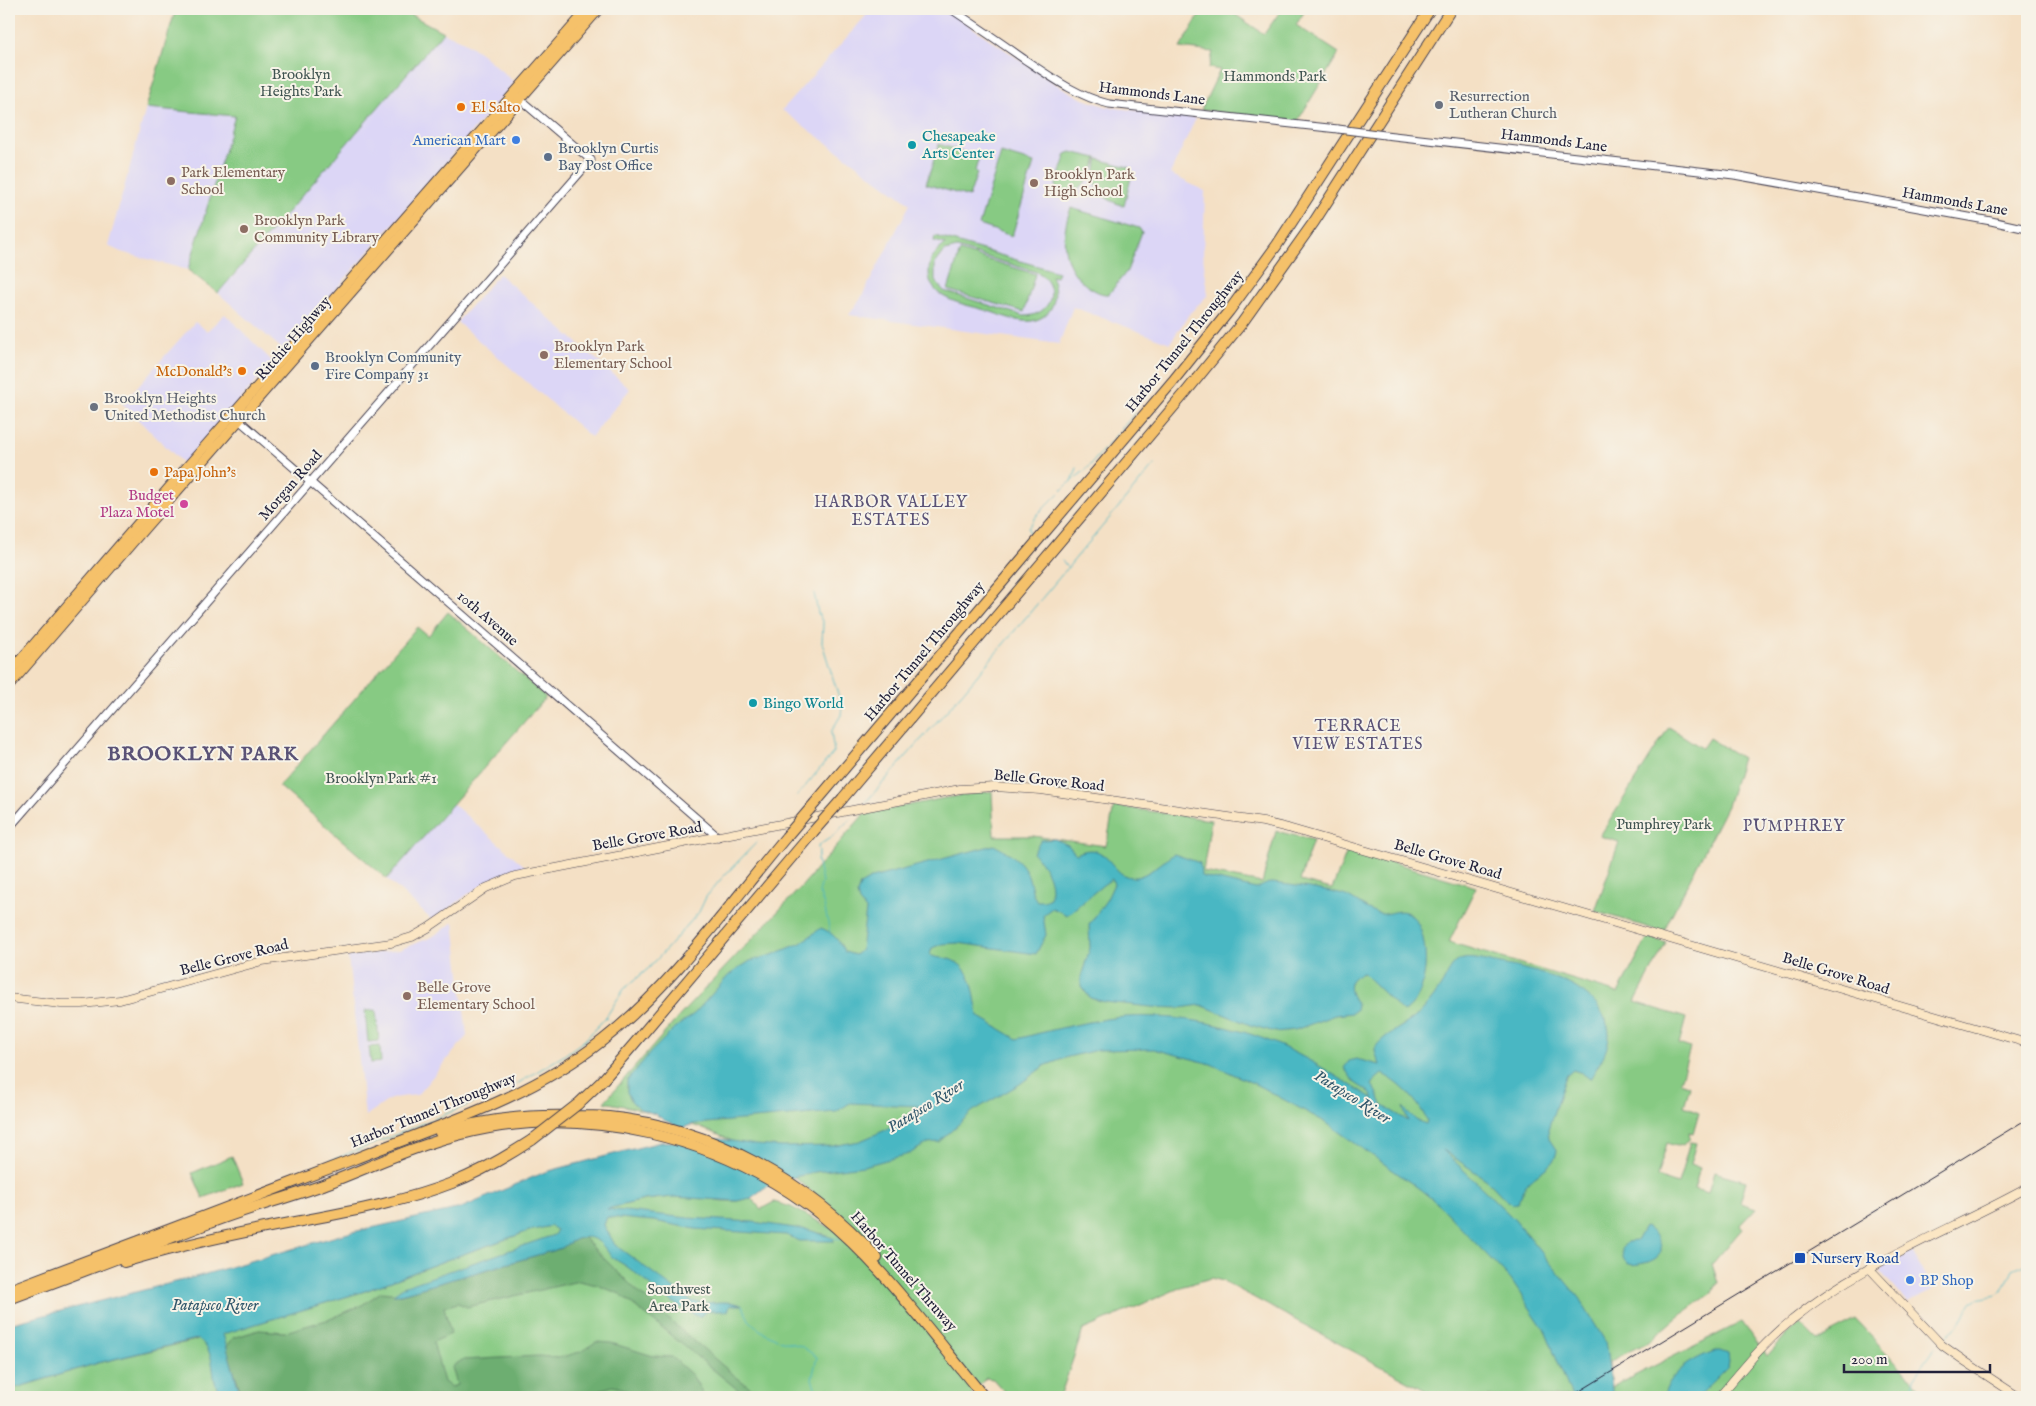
<svg xmlns="http://www.w3.org/2000/svg" width="2036" height="1406" viewBox="0 0 2036 1406" font-family="'IM FELL English',serif">
	<style>
		.built { fill: #dcd6f6 }
		.green { fill: #87ca83; stroke: #54765f; fill-rule: evenodd }
		.forest { fill: #6dae71; stroke: #486856 }
		.water { fill: #49b7c3; stroke: #366c7f; fill-rule: evenodd }
		.lines { fill: none; stroke-linecap: round; stroke-linejoin: round }
		.stream { stroke: #49b7c3; stroke-width: 1 }
		.tertiary-casing { stroke: #423e50; stroke-width: 9 }
		.secondary-casing { stroke: #423e50; stroke-width: 9 }
		.primary-casing { stroke: #423e50; stroke-width: 11 }
		.motorway-casing { stroke: #423e50; stroke-width: 12 }
		.tertiary { stroke: #fff; stroke-width: 7 }
		.secondary { stroke: #fbe6c4; stroke-width: 8 }
		.primary { stroke: #f5c16b; stroke-width: 9 }
		.motorway { stroke: #f5c16b; stroke-width: 10 }
		.tram { stroke: #22223b; stroke-width: 1 }
		.tertiary-bridge-casing { stroke: #423e50; stroke-width: 9; stroke-linecap: butt }
		.motorway-bridge-casing { stroke: #423e50; stroke-width: 12; stroke-linecap: butt }
		.tertiary-bridge { stroke: #fff; stroke-width: 7 }
		.motorway-bridge { stroke: #f5c16b; stroke-width: 10 }
		.worship-dot { fill: #6b7280; stroke: #f7f3e8; stroke-width: 2 }
		.food-dot { fill: #e8710a; stroke: #f7f3e8; stroke-width: 2 }
		.shop-dot { fill: #3f7fe0; stroke: #f7f3e8; stroke-width: 2 }
		.culture-dot { fill: #0f9aa8; stroke: #f7f3e8; stroke-width: 2 }
		.service-dot { fill: #5c6f8a; stroke: #f7f3e8; stroke-width: 2 }
		.education-dot { fill: #8d6e63; stroke: #f7f3e8; stroke-width: 2 }
		.hotel-dot { fill: #d1479c; stroke: #f7f3e8; stroke-width: 2 }
		.transit-dot { fill: #1a4fb4; stroke: #f7f3e8; stroke-width: 2 }
		.labels { text-anchor: middle; stroke-width: 4; stroke-linejoin: round; paint-order: stroke }
		.park-label { font-size: 15px; fill: #405451; stroke: #f7f3e8 }
		.street-label { font-size: 15px; fill: #22223b; stroke: #f7f3e8 }
		.worship-label { font-size: 15px; fill: #5b616d; stroke: #f7f3e8; text-anchor: start }
		.food-label { font-size: 15px; fill: #c56008; stroke: #f7f3e8; text-anchor: start }
		.culture-label { font-size: 15px; fill: #0d838f; stroke: #f7f3e8; text-anchor: start }
		.shop-label { font-size: 15px; fill: #366cbe; stroke: #f7f3e8; text-anchor: end }
		.service-label { font-size: 15px; fill: #4e5e75; stroke: #f7f3e8; text-anchor: start }
		.education-label { font-size: 15px; fill: #785e54; stroke: #f7f3e8; text-anchor: start }
		.hotel-label { font-size: 15px; fill: #b23c85; stroke: #f7f3e8; text-anchor: end }
		.transit-label { font-size: 15px; fill: #164399; stroke: #f7f3e8; text-anchor: start }
		.neighbourhood-label { font-size: 16px; letter-spacing: 1px; fill: #5a5276; stroke: #f7f3e8 }
		.water-label { font-size: 16px; font-style: italic; fill: #30566b; stroke: #f7f3e8 }
		.district-label { font-size: 20px; font-weight: bold; letter-spacing: 1px; fill: #5a5276; stroke: #f7f3e8 }
	</style>
	<rect width="100%" height="100%" fill="#f7f3e8"/>
	<filter id="ink" filterUnits="userSpaceOnUse"><feTurbulence type="fractalNoise" baseFrequency=".02" numOctaves="2"/><feDisplacementMap in="SourceGraphic" scale="10" xChannelSelector="R" yChannelSelector="G"/><feConvolveMatrix kernelMatrix="1 2 1 2 8 2 1 2 1" color-interpolation-filters="sRGB"/></filter>
	<filter id="wash" filterUnits="userSpaceOnUse"><feTurbulence type="fractalNoise" baseFrequency=".0096" numOctaves="4" result="noise"/><feDisplacementMap in="SourceGraphic" scale="20" xChannelSelector="R" yChannelSelector="G"/><feGaussianBlur stdDeviation="1.12" result="paint"/><feColorMatrix in="noise" values="0 0 0 0 0 0 0 0 0 0 0 0 0 0 0 0 0 1.4 0 .05"/><feComposite in="paint" operator="in"/></filter>
	<g filter="url(#wash)">
		<rect width="100%" height="100%" fill="#f4e0c5"/>
		<!-- built -->
		<g class="built">
			<polygon points="872,9 945,9 1054,83 1083,99 1108,107 1196,118 1170,174 1205,191 1203,256 1208,295 1190,313 1170,343 1073,307 1059,344 849,315 860,300 910,204 782,110"/>
			<polygon points="443,32 466,43 483,55 514,82 414,200 284,349 282,349 218,293"/>
			<polygon points="146,108 235,116 188,270 121,252 108,246"/>
			<polygon points="499,274 630,389 591,437 457,322"/>
			<polygon points="225,314 273,362 184,464 122,404 195,322 207,331"/>
			<polygon points="453,804 528,869 509,872 484,884 468,894 433,921 387,879"/>
			<polygon points="454,922 467,1036 417,1095 392,1098 365,1116 348,956 399,950 432,937"/>
			<polygon points="1912,1252 1933,1290 1907,1302 1881,1272 1885,1265"/>
		</g>
		<!-- green -->
		<g class="green">
			<polygon points="181,9 400,9 443,32 218,293 188,270 235,116 146,108 174,15"/>
			<polygon points="1203,9 1235,9 1233,13 1264,34 1282,9 1306,9 1296,25 1339,53 1297,122 1201,110 1220,70 1209,68 1213,52 1180,48"/>
			<polygon points="939,144 979,157 975,171 977,173 969,197 926,184"/>
			<path d="M1071,152l26,6c-6,21 -18,40 -42,30l11,-34z"/>
			<polygon points="1001,153 1034,163 1012,236 979,225"/>
			<path d="M1098,159l30,8 4,7 -8,32c-27,-9 -33,-20 -26,-47z"/>
			<path d="M1071,208l68,20 3,4 -15,39 -18,23c-8,1 -15,-4 -22,-8 -26,-20 -27,-50 -16,-78z"/>
			<path d="M935,236l123,36 -2,5 -5,-1c8,17 4,41 -19,45 -14,2 -31,-6 -44,-10 -21,-7 -60,-10 -59,-39 0,-13 7,-21 17,-28l-12,-3zM957,248l82,25c22,16 11,43 -15,43l-80,-25 -9,-10v-17l10,-13z"/>
			<polygon points="960,251 1035,274 1024,312 948,290"/>
			<polygon points="448,612 546,697 387,879 279,786 417,627 428,636"/>
			<polygon points="1669,727 1702,748 1709,738 1742,758 1727,806 1663,932 1595,911 1619,842 1600,836"/>
			<path d="M992,791l2,45h39l73,10 8,-40 97,14 -8,52 59,11 14,-52 37,9 -13,41 32,8 16,-40 128,38 -27,55 169,51 30,-56 18,6 -31,59 51,16 -7,26 11,4 -10,34 10,4 -6,20 15,6 -6,21 -4,-1 1,6c-7,10 -13,9 -23,5l-10,34 21,7 12,-42 6,1 -6,21 10,4 -6,21 14,4 6,-21 32,9 -6,22 16,5 -16,17 2,4 -30,35 6,18 -5,10 -35,25 -27,23 -42,22 3,25 130,-65 25,34 19,-21 14,-12 17,17 39,-20 65,70 10,7h-493l-215,-116 -12,-3 -27,8 -101,44 -23,67h-51l-16,-18 -7,-1 -15,16 2,3h-964v-7l89,-27 124,-29 143,-43 84,-32 80,-28 76,-22 39,-9 29,-3 33,1 17,3h14l14,-3 10,11 13,-7 17,5 44,23c-1,-6 -1,-17 -4,-22 -4,-6 -12,-11 -18,-15 -56,-51 -135,-77 -209,-91l78,-89 120,-127 62,-72 81,-16zM779,1226l45,8c-21,11 -29,7 -45,-8z"/>
			<polygon points="376,1010 379,1041 368,1042 365,1011"/>
			<polygon points="380,1046 381,1062 371,1063 369,1047"/>
			<polygon points="232,1156 243,1183 203,1198 192,1173"/>
		</g>
		<!-- forest -->
		<path class="forest" d="M583,1237c38,40 79,78 122,113 19,17 39,35 61,47h-18l-11,-8 -117,-95 -23,-9 -18,-4 -112,26 -9,-4 -14,4 7,27 -18,8 11,40 7,5 6,-2 -5,-18 10,-7 77,-4 19,2 22,-6 16,-10 15,1 42,13 19,1 20,18 13,22h-68l-16,-9 -8,-2 -38,11h-334l-3,-14 -12,-35 7,-10 26,-8 26,2 45,-13 32,-14 19,-13 20,2 161,-46 10,-8z"/>
		<!-- water -->
		<g class="water">
			<path d="M1055,839l13,6 8,9c34,-17 34,27 60,23 13,-2 27,-16 38,-23l26,9 1,13 55,13c4,-2 9,-5 14,-6 11,0 67,9 76,13 9,4 24,16 34,18 12,1 21,-8 32,2 20,19 18,85 -9,96l-40,-39c-18,5 -16,19 -6,31l-1,6 -4,3 -17,2 -40,15 -20,2 -25,-7 -49,-20 -21,3 -29,-1 -46,-5 -15,-4 -9,-12v-9l9,-29 -1,-23 18,-26 7,-15 -2,-5 -9,6 -36,30 -15,-7 -9,7 3,20 -10,19 -78,-11 -16,1 -10,4 -2,7c8,4 12,2 19,4 25,8 25,35 29,57l39,23c30,-8 59,-15 89,-20 55,-8 125,4 175,27 33,15 62,35 93,53l-3,-6 -16,-10 -11,-15 5,-7 7,-2 24,6c-1,-4 -4,-9 -5,-14 -1,-11 31,-26 39,-33 10,-8 18,-18 25,-29 6,-8 10,-22 19,-28 10,-6 26,0 37,2 39,7 101,19 113,64 5,18 -9,37 -18,52l-8,-6 -9,-3 -7,6 -18,53 1,10 8,12c-3,18 -21,20 -31,34 -3,6 -5,12 -9,18l-5,1 -5,-3 -20,-21 -44,-30 71,69 65,79 26,43 8,56h-41l-26,-65 -35,-52 -74,-77 -16,-13 -96,-68 -68,-37 -46,-21 -57,-15 -57,1 -29,7 -24,9 -24,18 -47,27 -34,31 -11,1 -19,11 -23,6 -22,6 -49,6 -24,6 -24,8 -16,12 -14,3 -64,-4 -29,3 -37,9 81,9 65,4 56,8 24,8 1,3h-34l-14,-6 -91,-6 -41,-8 -47,-4 -3,8 11,20 76,56c21,5 31,-3 51,4h-12l-2,6h-21l-8,6c-28,-12 -48,-33 -73,-51 -4,-3 -9,-5 -13,-8 -6,-6 -11,-16 -19,-19 -12,-5 -23,2 -32,9l-161,46h-8l10,-7 151,-52 3,-5 -6,-4 -22,5 -80,28 -84,32 -142,43 18,63h-18c-14,-14 -6,-35 -17,-50 -1,-3 -6,-6 -9,-8l-99,24 -89,27v-66l190,-48 145,-42 117,-26 84,-36 92,-24 24,-6 59,-3 36,6 26,2 51,-1 27,-5 37,-16 22,-19 -69,-3 -14,9 -142,12 -12,4 -18,-8 -9,-6 -15,-5 -8,-7 -5,-10v-11l23,-28 25,-25 20,-15 34,-38 21,-14 22,-6 29,-12 20,-15c13,5 17,12 24,24l10,3 6,-5 5,-40 -7,-8 -2,-8 3,-9 12,-7 122,-33c18,10 31,16 36,37 2,8 2,12 7,19h7l6,-3c4,-18 -5,-32 -17,-45l8,-13zM1382,1074c18,8 38,29 45,47l-1,3 -10,-4 -13,-13 5,14 -26,-16 -5,-13 -5,-7 4,-6z"/>
			<path d="M1644,1227c5,1 8,4 12,9 9,13 6,21 -8,26 -16,4 -26,6 -26,-14l5,-6 9,-1z"/>
			<path d="M1715,1351h5l8,3 1,8 -1,5 -30,30h-34c4,-24 30,-39 51,-46z"/>
		</g>
		<g class="lines">
			<!-- stream -->
			<g class="stream">
				<polyline points="1073,479 1077,468"/>
				<polyline points="1030,535 1028,528 1038,514 1070,482 1087,469 1135,413"/>
				<polyline points="1062,561 1067,566"/>
				<polyline points="797,796 834,752 831,732 841,715 842,707 822,643 823,623 818,613 814,593"/>
				<polyline points="866,802 964,691 1154,465"/>
				<polyline points="830,932 824,905 819,892 822,882 817,860 819,853 818,846 833,836 850,819"/>
				<polyline points="606,1017 610,1021"/>
				<polyline points="266,1186 403,1132 515,1085 563,1056 585,1040 606,1017 624,989 649,968 670,945 699,912 706,897 721,879 757,842"/>
				<polyline points="833,1238 842,1239"/>
				<polyline points="742,1305 749,1320 760,1330 779,1340 801,1346 817,1357 812,1379 819,1397"/>
				<polyline points="1945,1337 1958,1326 1972,1302 1977,1299 1997,1295 2004,1289 2013,1269 2027,1263"/>
				<polyline points="1915,1397 1912,1384 1913,1378 1935,1347"/>
			</g>
		</g>
	</g>
	<g filter="url(#ink)">
		<g class="lines">
			<defs>
				<g id="tertiary">
					<path d="M951,9c24,16 49,33 73,50 27,18 53,37 85,45l229,25"/>
					<polyline points="1385,135 1734,175 1991,221 2027,229"/>
					<polyline points="239,420 718,837"/>
					<polyline points="9,828 591,160 516,96"/>
				</g>
				<g id="secondary">
					<polyline points="9,998 61,1004 82,1004 120,1000 262,961 391,943 412,937 428,928 486,888 515,876 960,789 995,787 1041,790 1263,822 1288,828 2027,1043"/>
					<polyline points="1869,1268 1942,1345 1966,1362 2019,1397"/>
					<path d="M1719,1397c23,-27 45,-55 73,-77 69,-57 157,-89 235,-132"/>
				</g>
				<g id="primary">
					<polyline points="9,673 185,469 588,9"/>
					<polyline points="9,686 145,528 599,9"/>
				</g>
				<g id="motorway">
					<polyline points="843,798 1186,392 1242,323 1314,222 1451,9"/>
					<polyline points="815,803 1173,381 1229,311 1277,245 1430,9"/>
					<polyline points="578,1104 602,1081 634,1044 813,832"/>
					<path d="M440,1133c42,-14 87,-18 131,-17 12,0 25,0 38,1 103,10 200,65 268,141"/>
					<path d="M124,1262c58,-18 118,-30 177,-41 51,-10 102,-19 151,-38 28,-11 54,-26 80,-43"/>
					<path d="M9,1290c115,-43 231,-87 345,-131 86,-34 176,-61 249,-119 70,-55 126,-135 183,-203"/>
					<path d="M9,1299c66,-24 132,-50 198,-75 38,-15 77,-25 116,-39 45,-17 88,-38 135,-50 124,-33 263,1 363,80 61,49 113,122 163,182"/>
				</g>
			</defs>
			<!-- tertiary casing -->
			<use href="#tertiary" class="tertiary-casing"/>
			<!-- secondary casing -->
			<use href="#secondary" class="secondary-casing"/>
			<!-- primary casing -->
			<use href="#primary" class="primary-casing"/>
			<!-- motorway casing -->
			<use href="#motorway" class="motorway-casing"/>
			<!-- tertiary -->
			<use href="#tertiary" class="tertiary"/>
			<!-- secondary -->
			<use href="#secondary" class="secondary"/>
			<!-- primary -->
			<use href="#primary" class="primary"/>
			<!-- motorway -->
			<use href="#motorway" class="motorway"/>
			<!-- tram -->
			<polyline class="tram" points="1570,1397 2027,1119"/>
			<defs>
				<polyline id="tertiary-bridge" points="1338,129 1385,135"/>
				<g id="motorway-bridge">
					<polyline points="813,832 843,798"/>
					<polyline points="786,837 815,803"/>
					<polyline points="532,1140 578,1104"/>
				</g>
			</defs>
			<!-- tertiary-bridge casing -->
			<use href="#tertiary-bridge" class="tertiary-bridge-casing"/>
			<!-- motorway-bridge casing -->
			<use href="#motorway-bridge" class="motorway-bridge-casing"/>
			<!-- tertiary-bridge -->
			<use href="#tertiary-bridge" class="tertiary-bridge"/>
			<!-- motorway-bridge -->
			<use href="#motorway-bridge" class="motorway-bridge"/>
		</g>
	</g>
	<!-- markers -->
	<g class="worship-dot">
		<circle cx="1439" cy="105" r="5"/>
		<circle cx="94" cy="407" r="5"/>
	</g>
	<g class="food-dot">
		<circle cx="461" cy="107" r="5"/>
		<circle cx="242" cy="371" r="5"/>
		<circle cx="154" cy="472" r="5"/>
	</g>
	<g class="shop-dot">
		<circle cx="516" cy="140" r="5"/>
		<circle cx="1910" cy="1280" r="5"/>
	</g>
	<g class="culture-dot">
		<circle cx="912" cy="145" r="5"/>
		<circle cx="753" cy="703" r="5"/>
	</g>
	<g class="service-dot">
		<circle cx="548" cy="157" r="5"/>
		<circle cx="315" cy="366" r="5"/>
	</g>
	<g class="education-dot">
		<circle cx="171" cy="181" r="5"/>
		<circle cx="1034" cy="183" r="5"/>
		<circle cx="244" cy="229" r="5"/>
		<circle cx="544" cy="355" r="5"/>
		<circle cx="407" cy="996" r="5"/>
	</g>
	<circle class="hotel-dot" cx="184" cy="504" r="5"/>
	<rect class="transit-dot" x="1794" y="1252" width="12" height="12" rx="2.5"/>
	<g class="labels">
		<!-- park labels -->
		<g class="park-label">
			<text x="301" y="79">Brooklyn<tspan x="301" dy="17">Heights Park</tspan></text>
			<text x="1275" y="81">Hammonds Park</text>
			<text x="381" y="783">Brooklyn Park #1</text>
			<text x="1664" y="829">Pumphrey Park</text>
			<text x="679" y="1294">Southwest<tspan x="679" dy="17">Area Park</tspan></text>
		</g>
		<!-- street labels -->
		<g class="street-label">
			<text transform="translate(1152 93) rotate(7)" y="5">Hammonds Lane</text>
			<text transform="translate(1554 140) rotate(7)" y="5">Hammonds Lane</text>
			<text transform="translate(1955 201) rotate(10)" y="5">Hammonds Lane</text>
			<text transform="translate(293 338) rotate(-49)" y="5">Ritchie Highway</text>
			<text transform="translate(1184 341) rotate(-51)" y="5">Harbor Tunnel Throughway</text>
			<text transform="translate(290 485) rotate(-49)" y="5">Morgan Road</text>
			<text transform="translate(488 618) rotate(41)" y="5">10th Avenue</text>
			<text transform="translate(924 651) rotate(-50)" y="5">Harbor Tunnel Throughway</text>
			<text transform="translate(1049 780) rotate(6)" y="5">Belle Grove Road</text>
			<text transform="translate(647 836) rotate(-10)" y="5">Belle Grove Road</text>
			<text transform="translate(1448 859) rotate(16)" y="5">Belle Grove Road</text>
			<text transform="translate(234 957) rotate(-14)" y="5">Belle Grove Road</text>
			<text transform="translate(1836 973) rotate(17)" y="5">Belle Grove Road</text>
			<text transform="translate(433 1110) rotate(-22)" y="5">Harbor Tunnel Throughway</text>
			<text transform="translate(904 1271) rotate(49)" y="5">Harbor Tunnel Thruway</text>
		</g>
		<!-- worship labels -->
		<g class="worship-label">
			<text x="1449" y="101">Resurrection<tspan x="1449" dy="17">Lutheran Church</tspan></text>
			<text x="104" y="403">Brooklyn Heights<tspan x="104" dy="17">United Methodist Church</tspan></text>
		</g>
		<!-- food labels -->
		<g class="food-label">
			<text x="471" y="112">El Salto</text>
			<text x="232" y="376" text-anchor="end">McDonald's</text>
			<text x="164" y="477">Papa John's</text>
		</g>
		<!-- culture labels -->
		<g class="culture-label">
			<text x="922" y="141">Chesapeake<tspan x="922" dy="17">Arts Center</tspan></text>
			<text x="763" y="708">Bingo World</text>
		</g>
		<!-- shop labels -->
		<g class="shop-label">
			<text x="506" y="145">American Mart</text>
			<text x="1920" y="1285" text-anchor="start">BP Shop</text>
		</g>
		<!-- service labels -->
		<g class="service-label">
			<text x="558" y="153">Brooklyn Curtis<tspan x="558" dy="17">Bay Post Office</tspan></text>
			<text x="325" y="362">Brooklyn Community<tspan x="325" dy="17">Fire Company 31</tspan></text>
		</g>
		<!-- education labels -->
		<g class="education-label">
			<text x="181" y="177">Park Elementary<tspan x="181" dy="17">School</tspan></text>
			<text x="1044" y="179">Brooklyn Park<tspan x="1044" dy="17">High School</tspan></text>
			<text x="254" y="225">Brooklyn Park<tspan x="254" dy="17">Community Library</tspan></text>
			<text x="554" y="351">Brooklyn Park<tspan x="554" dy="17">Elementary School</tspan></text>
			<text x="417" y="992">Belle Grove<tspan x="417" dy="17">Elementary School</tspan></text>
		</g>
		<!-- hotel labels -->
		<g class="hotel-label">
			<text x="174" y="500">Budget<tspan x="174" dy="17">Plaza Motel</tspan></text>
		</g>
		<!-- transit labels -->
		<g class="transit-label">
			<text x="1811" y="1263">Nursery Road</text>
		</g>
		<!-- neighbourhood labels -->
		<g class="neighbourhood-label">
			<text x="891" y="507">HARBOR VALLEY<tspan x="891" dy="18">ESTATES</tspan></text>
			<text x="1358" y="731">TERRACE<tspan x="1358" dy="18">VIEW ESTATES</tspan></text>
			<text x="1794" y="831">PUMPHREY</text>
		</g>
		<!-- water labels -->
		<g class="water-label">
			<text transform="translate(1353 1096) rotate(32)" y="6">Patapsco River</text>
			<text transform="translate(925 1105) rotate(-32)" y="6">Patapsco River</text>
			<text x="215" y="1310">Patapsco River</text>
		</g>
		<!-- district labels -->
		<g class="district-label">
			<text x="203" y="760">BROOKLYN PARK</text>
		</g>
	</g>
	<!-- margin -->
	<rect width="2036" height="1406" fill="none" stroke="#f7f3e8" stroke-width="30"/>
	<!-- scale -->
	<path d="M1844 1364v8h146v-8" fill="none" stroke="#22223b" stroke-width="2.5"/>
	<text x="1851" y="1364" font-size="15" fill="#22223b" stroke="#f7f3e8" stroke-width="4" paint-order="stroke">200 m</text>
</svg>
